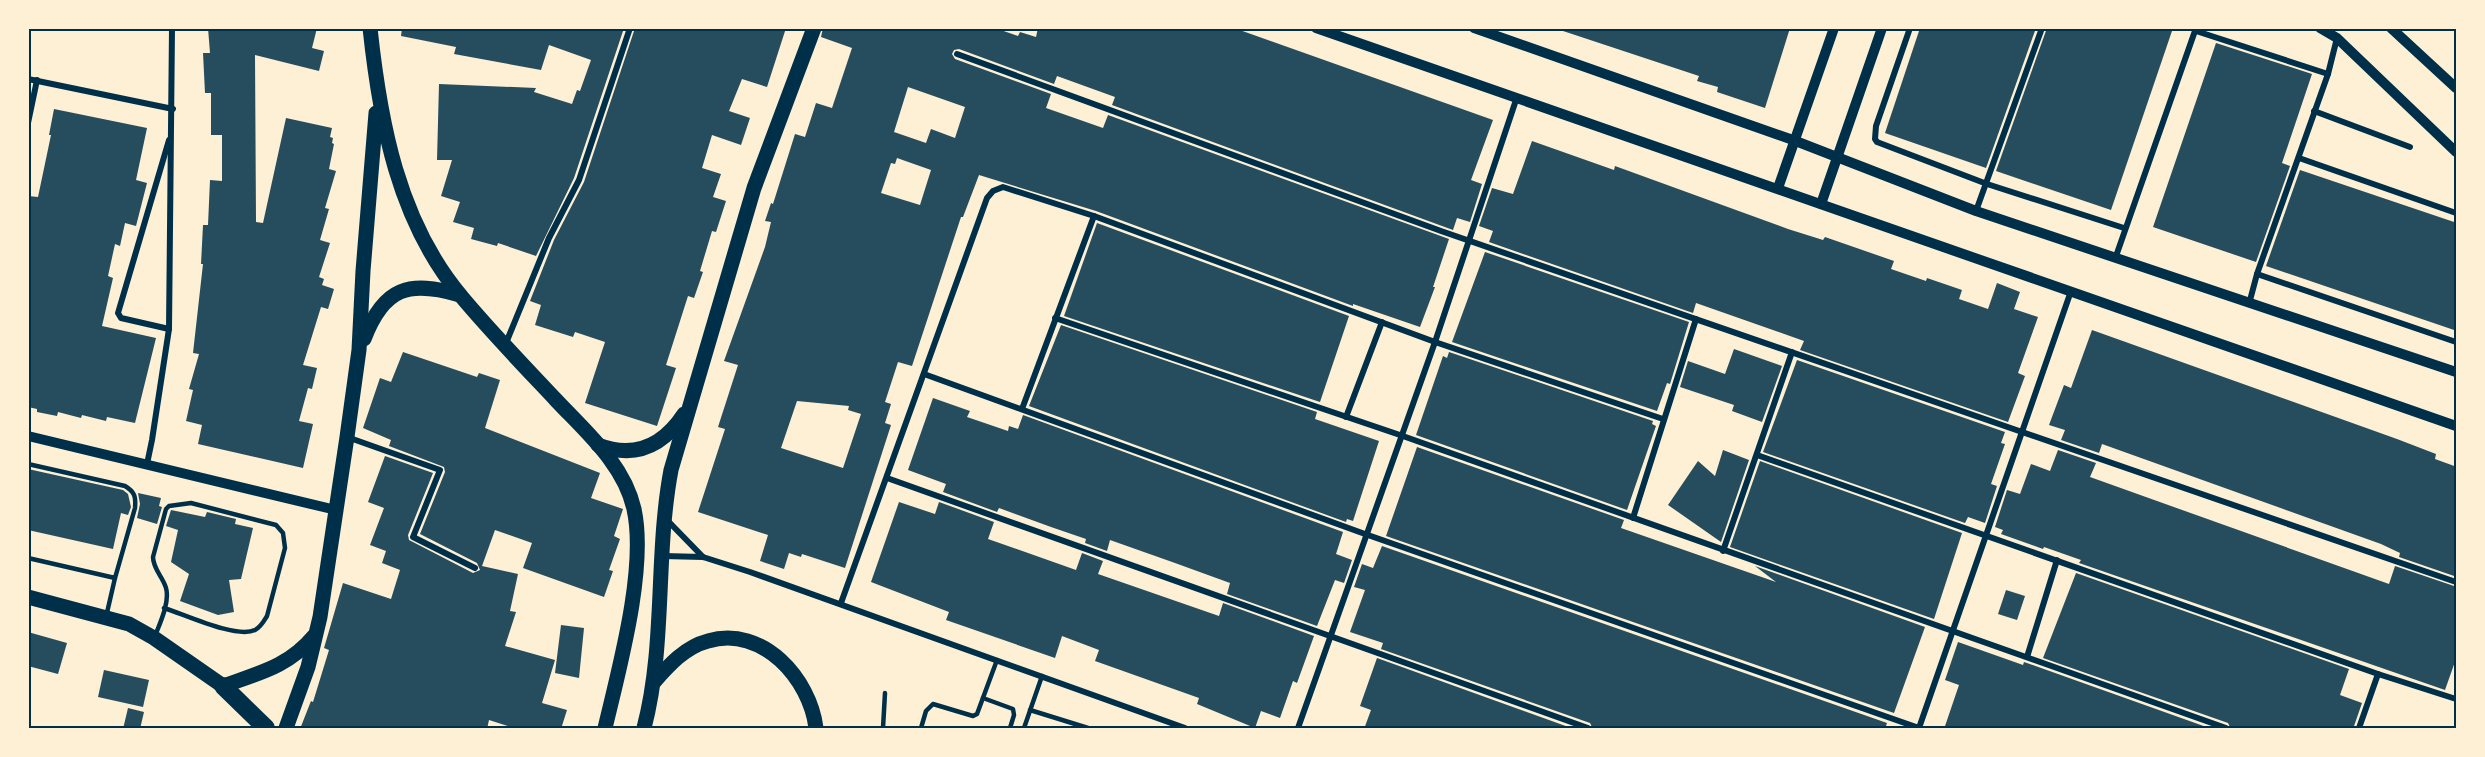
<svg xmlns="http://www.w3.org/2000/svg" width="2485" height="757" viewBox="0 0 2485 757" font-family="'DejaVu Sans',sans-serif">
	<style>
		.building { fill: #264d5e; fill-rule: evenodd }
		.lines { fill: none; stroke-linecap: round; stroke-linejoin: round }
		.service { stroke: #003049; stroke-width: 4.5 }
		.minor { stroke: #003049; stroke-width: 6 }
		.tertiary { stroke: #003049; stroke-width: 10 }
		.primary { stroke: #003049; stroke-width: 15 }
		.motorway { stroke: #003049; stroke-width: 18 }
		.neatline { fill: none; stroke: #003049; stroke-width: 2 }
	</style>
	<rect width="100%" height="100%" fill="#fdf0d5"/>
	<!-- building -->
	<g class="building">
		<polygon points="208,28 317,28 312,48 324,51 319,71 255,55 256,222 263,223 286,118 332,128 330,137 333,138 332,143 334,144 329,169 336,171 325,208 329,209 320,240 330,243 319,277 324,279 322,285 334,289 328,309 321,307 303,365 317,368 312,389 308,388 299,421 313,424 303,468 198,444 202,425 186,421 193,390 189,389 199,354 193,353 203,264 201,264 203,225 208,225 210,180 222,181 222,135 211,135 211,93 205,93 203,53 210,53"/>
		<polygon points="402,28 624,28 574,178 536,256 498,243 497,246 471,239 474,228 453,222 460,202 441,196 452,160 437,160 439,84 536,88 534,92 572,104 577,90 580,91 591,60 549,45 541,70 454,54 456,47 401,36"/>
		<polygon points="635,28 786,28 767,87 742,79 729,111 750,118 741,145 712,135 702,168 721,174 713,197 726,201 716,232 712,231 700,271 703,272 694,298 688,296 666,365 676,368 657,426 585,403 605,342 575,332 573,337 535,325 541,305 530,301 554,240 584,182"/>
		<path d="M823,28h172l23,8 2,-4 16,5 2,-9h196l259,92 -22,60 11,4 -12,38 -13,-4 -4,12 -341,-125 3,-8 -58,-21 -3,8 -95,-35 -5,1 -2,4 3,5 96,35 -5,14 57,20 5,-13 341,124 -16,48h2l-15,40 -67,-23v2l-257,-95 -117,-36 -16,42h-2l-49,149 -14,-4 -13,40 6,2 -6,19 6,2 -46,143 -43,-14 -1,3 -12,-4 -5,16 -24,-8 8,-26 -70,-23 27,-83 -7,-2 20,-62 -14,-4 41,-114 6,-25 -6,-1 6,-18 2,1 22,-70 10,3 11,-34 16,5 20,-60 -31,-11zM908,87l57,20 -10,31 -24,-9 -5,14 -32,-11zM897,158l34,12 -11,35 -39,-12 10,-30 4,1zM797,401l52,5 -1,4 13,4 -18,54 -62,-20z"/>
		<polygon points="1563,28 1790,28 1765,108 1717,92 1718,87 1697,81 1699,76 1563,31"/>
		<polygon points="1920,28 2036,28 1986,168 1885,133"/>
		<polygon points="2047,28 2173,28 2111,210 1996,171"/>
		<polygon points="2216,43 2312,74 2282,163 2290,166 2256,262 2153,227"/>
		<polygon points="54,109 147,128 136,180 147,183 136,226 125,223 120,246 115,244 108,276 113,278 102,326 156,338 135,423 107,417 106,421 82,415 81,418 58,412 57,416 37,412 37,409 28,407 28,196 38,197 51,135 49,135"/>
		<polygon points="1532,141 1614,170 1615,166 1788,229 1823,240 1825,237 1894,261 1891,269 1926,281 1927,278 1962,290 1959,299 1988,309 1997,283 2020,292 2014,309 2038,317 2018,373 2025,376 2008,422 1800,350 1804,341 1696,303 1693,313 1489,242 1493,231 1479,226 1492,188 1513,194"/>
		<polygon points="2300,170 2457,223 2457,331 2266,266"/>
		<polygon points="1097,223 1349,316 1320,402 1064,316"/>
		<polygon points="1485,252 1689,322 1670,384 1667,383 1657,411 1452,342"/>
		<polygon points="1061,325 1317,412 1315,419 1379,441 1353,521 1347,519 1346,522 1029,406"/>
		<polygon points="2092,330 2397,439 2436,454 2435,459 2457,467 2457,577 2399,557 2400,553 2381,544 2102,444 2099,453 2061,440 2065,430 2049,425 2064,385 2071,388"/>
		<polygon points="1734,349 1782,366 1762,422 1732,411 1734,405 1680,387 1688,361 1725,374"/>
		<polygon points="403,352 477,377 479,373 500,380 485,428 600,473 591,498 623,509 614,536 620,539 609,570 613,571 604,597 523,568 532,543 495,530 482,566 518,574 510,611 516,612 505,646 555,660 542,703 567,710 561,729 517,729 489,720 487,729 300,729 311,701 313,702 329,650 324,648 343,583 391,599 400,570 382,563 386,551 370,545 384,508 368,502 385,456 433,473 408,535 409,540 473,573 480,570 477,563 420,534 445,472 444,467 389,446 391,440 363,428 380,378 391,382"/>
		<polygon points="1449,352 1653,421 1652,424 1656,426 1627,510 1416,435 1443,356 1447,358"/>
		<polygon points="1797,360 2005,432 2001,443 2005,444 1991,484 1997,486 1985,523 1968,517 1965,523 1763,452"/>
		<polygon points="933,398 970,411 967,417 1008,431 1009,426 1018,429 1023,415 1343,532 1336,554 1352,560 1344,583 1335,580 1317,626 1227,594 1230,583 1175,563 1110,540 1107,551 1085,543 1086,539 1051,527 999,508 997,512 943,492 946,484 908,470"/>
		<polygon points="1417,447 1624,520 1621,528 1776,582 1755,566 1925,627 1894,713 1386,536"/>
		<polygon points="1723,450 1749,460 1721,542 1668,505 1698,461 1715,476"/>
		<polygon points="2058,450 2096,463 2090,477 2389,584 2395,566 2457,587 2457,656 2445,690 2079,563 2081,560 2044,547 2043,549 2001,534 2003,530 1995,527 2007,490 2020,494 2031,464 2050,471"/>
		<polygon points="1760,461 1962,533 1934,619 1730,547"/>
		<polygon points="28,469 123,490 128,494 131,507 128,515 121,513 113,549 28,530"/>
		<polygon points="138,493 161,498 159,506 162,507 157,524 137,518 140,504"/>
		<polygon points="899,502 935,514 939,502 994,522 988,539 1008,546 1076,570 1082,553 1103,561 1098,574 1219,616 1223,603 1314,636 1297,683 1293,681 1280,718 1261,711 1255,728 1197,704 1199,698 1095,661 1099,650 1062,636 1055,658 946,620 949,612 871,582"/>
		<polygon points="171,510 205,517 207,512 236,519 235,524 253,528 241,579 229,580 234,612 218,615 180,601 189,574 171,562 178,530 166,526"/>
		<polygon points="1382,546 1887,723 1885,729 1593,729 1590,723 1381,649 1383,643 1350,632 1365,590 1354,587 1362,564 1373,568"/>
		<polygon points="2076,573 2349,669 2340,695 2362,703 2353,729 2231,729 2228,723 2043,658"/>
		<polygon points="2006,590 2025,596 2017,620 1998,614"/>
		<polygon points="561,625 584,628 579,678 555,673"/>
		<polygon points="28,632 67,643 58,674 28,666"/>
		<polygon points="1958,642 2023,665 2024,662 2212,729 1944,729 1959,685 1945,680"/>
		<polygon points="1377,658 1574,729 1364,729 1371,710 1360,706"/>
		<polygon points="104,670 149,680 143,707 98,697"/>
		<polygon points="128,708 144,712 140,729 123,729"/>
	</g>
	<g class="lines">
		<!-- service -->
		<g class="service">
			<path d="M28,464l97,22c10,6 11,11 10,22l-20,70 -87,-20"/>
			<polyline points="106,617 115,578"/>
			<path d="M155,636c5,-13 15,-34 11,-48 -3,-11 -13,-19 -13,-31l13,-48 3,-3 22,-3 85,22 7,8 2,15 -18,68c-3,5 -6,11 -12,14 -19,9 -71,-16 -91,-22"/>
			<polyline points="983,698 1013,709 1014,715 1010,728"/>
			<polyline points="1030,710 1088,728"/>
			<polyline points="883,728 885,693"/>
			<polyline points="921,728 926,711 933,704 973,716 977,714 997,660"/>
			<polyline points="1024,728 1042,676"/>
		</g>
		<!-- minor -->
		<g class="minor">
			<polyline points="1910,28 1876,126 1875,139 1877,142 1987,184 2124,228"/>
			<polyline points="2196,31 2328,74"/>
			<polyline points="957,54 1441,231 2456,582"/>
			<polyline points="28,79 173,109"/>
			<polyline points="2314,111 2410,147"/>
			<polyline points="28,123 37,80"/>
			<polyline points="2299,158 2456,213"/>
			<polyline points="1976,211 2042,28"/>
			<polyline points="2115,259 2196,28"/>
			<polyline points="2257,274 2456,342"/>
			<polyline points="2249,304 2257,274 2328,74 2337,38"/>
			<polyline points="1055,318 1400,435 2226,728"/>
			<polyline points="169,329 121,318 118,313 169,140"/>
			<polyline points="506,343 549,238 579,180 630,28"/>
			<polyline points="924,374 1365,534 1919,728"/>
			<polyline points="1022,409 1094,216"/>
			<polyline points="1346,417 1382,322"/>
			<polyline points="347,437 440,470 413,537 475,568"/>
			<polyline points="1757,455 2378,674 2456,699"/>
			<polyline points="147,464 152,440 169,329 172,28"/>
			<polyline points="887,478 1588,728"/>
			<polyline points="1633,518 1696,319"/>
			<polyline points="667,520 703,557"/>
			<polyline points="1723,551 1792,352"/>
			<polyline points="663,556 703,557 750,572 1185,728"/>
			<polyline points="841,603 987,198 993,191 1003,187 1094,216 1435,342 1663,419"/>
			<polyline points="2027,657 2057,560"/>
			<polyline points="1298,728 1435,342 1516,100"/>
			<polyline points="1919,728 2071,291"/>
			<polyline points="2359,728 2378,674"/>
		</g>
		<!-- tertiary -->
		<g class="tertiary">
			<polyline points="1316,28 2456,426"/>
			<polyline points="1474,28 1793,140 1976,211 2456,372"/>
			<polyline points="2320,28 2337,38 2456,152"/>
			<polyline points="2391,28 2456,88"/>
			<polyline points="1778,188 1834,28"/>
			<polyline points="1821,204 1882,28"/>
			<polyline points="28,436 336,510"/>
		</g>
		<!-- primary -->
		<g class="primary">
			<path d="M370,28c10,94 28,193 91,268 30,36 63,70 95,104 30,32 68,64 78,109 13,59 -15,160 -29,219"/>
			<path d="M364,339c20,-52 45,-59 96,-44"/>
			<path d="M598,445c37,14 65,1 86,-31"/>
			<path d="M28,597l101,27 25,14 69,48c36,-13 65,-19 91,-50"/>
			<path d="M654,682c15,-17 31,-35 54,-41 55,-16 102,38 108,87"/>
			<polyline points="286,728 308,667 320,617 347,437 359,350 363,271 376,113"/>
			<path d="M644,728c22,-84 11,-173 27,-258l83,-282 60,-160"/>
		</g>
		<!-- motorway -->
		<polyline class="motorway" points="223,686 266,728"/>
	</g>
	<!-- border -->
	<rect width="2485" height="757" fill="none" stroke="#fdf0d5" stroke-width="60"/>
	<rect x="30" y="30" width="2425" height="697" class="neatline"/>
</svg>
